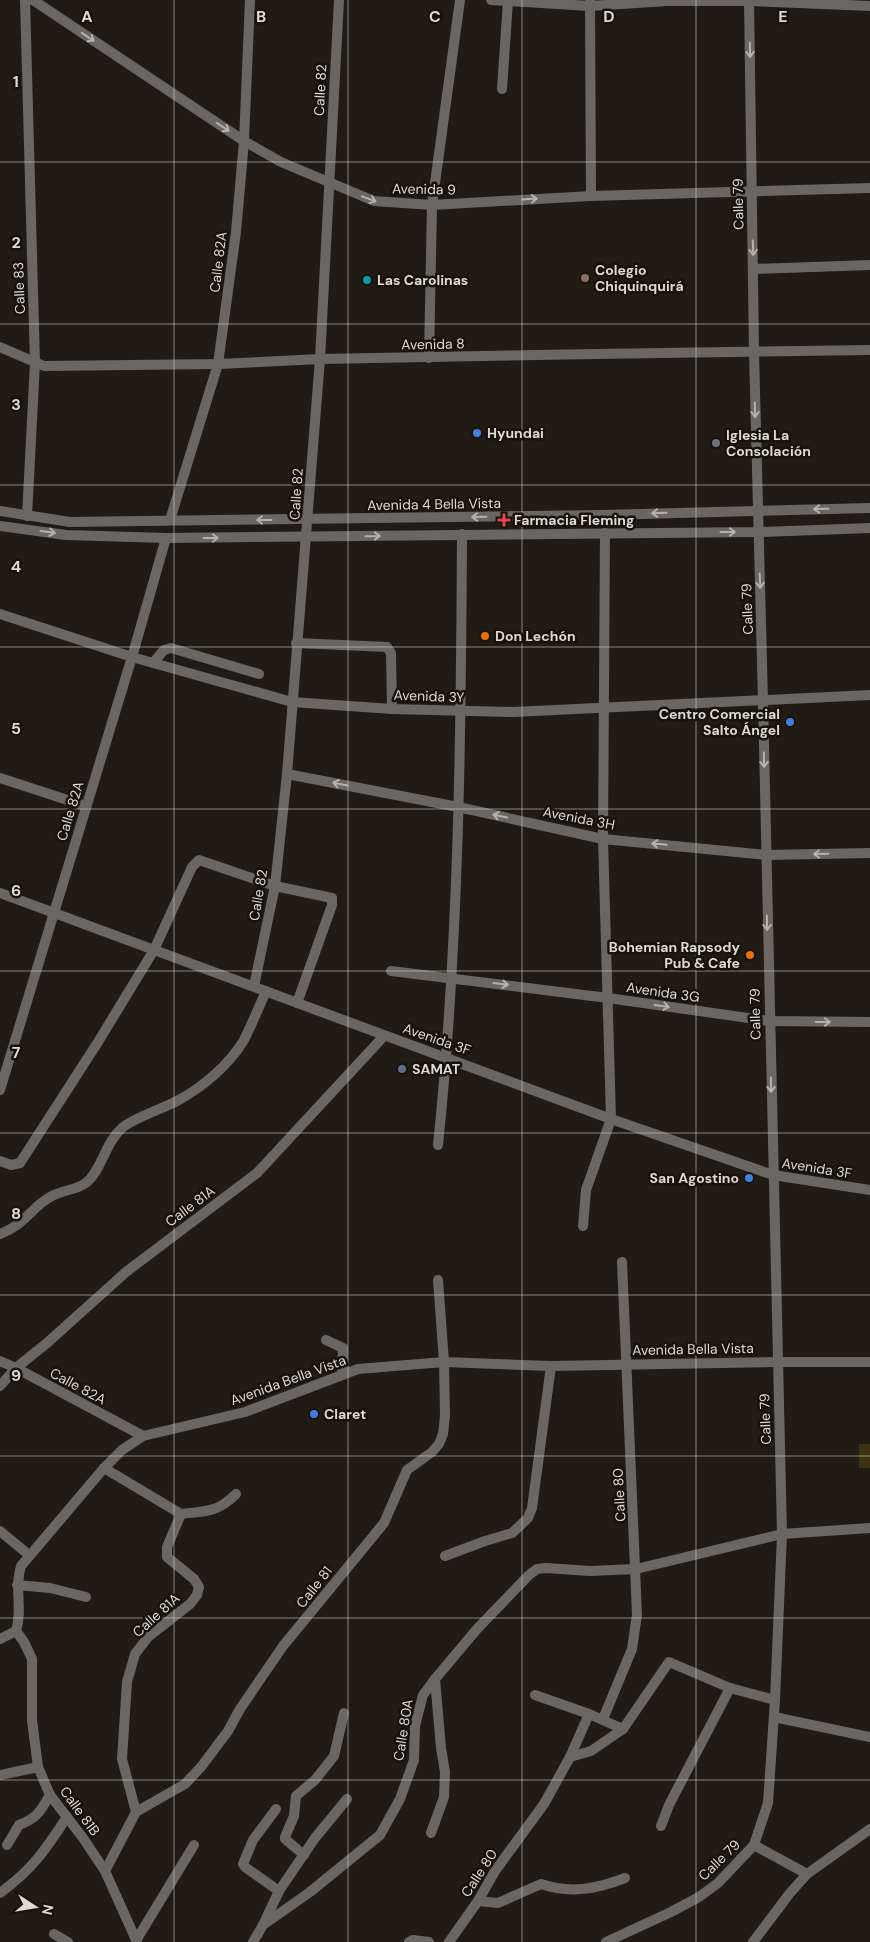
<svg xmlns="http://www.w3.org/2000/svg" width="870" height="1942" viewBox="0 0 870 1942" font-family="'DM Sans',sans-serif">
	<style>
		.green { fill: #3f3114 }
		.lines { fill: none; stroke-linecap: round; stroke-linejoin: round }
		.minor { stroke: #6a6762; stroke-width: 10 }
		.oneway { stroke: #b5b2ac }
		.grid { fill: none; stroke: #dddad4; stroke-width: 1; stroke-opacity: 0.55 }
		.education-dot { fill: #8d6e63; stroke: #17130a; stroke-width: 2 }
		.culture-dot { fill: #0f9aa8; stroke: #17130a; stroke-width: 2 }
		.shop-dot { fill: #3f7fe0; stroke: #17130a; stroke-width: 2 }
		.worship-dot { fill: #6b7280; stroke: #17130a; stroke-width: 2 }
		.health-dot { fill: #e0444e; stroke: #17130a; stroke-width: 2 }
		.food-dot { fill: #e8710a; stroke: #17130a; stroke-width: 2 }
		.service-dot { fill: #5c6f8a; stroke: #17130a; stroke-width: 2 }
		.labels { text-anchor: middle; stroke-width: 5; stroke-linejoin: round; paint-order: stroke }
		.street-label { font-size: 14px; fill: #dddad4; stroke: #17130a }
		.poi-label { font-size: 14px; font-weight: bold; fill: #dddad4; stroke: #17130a; text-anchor: start }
		.grid-label { font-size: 16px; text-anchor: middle; font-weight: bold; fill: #dddad4; stroke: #17130a; stroke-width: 5; stroke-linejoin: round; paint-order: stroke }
	</style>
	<rect width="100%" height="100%" fill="#201c13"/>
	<!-- green -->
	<rect class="green" x="859" y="1444" width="11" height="24"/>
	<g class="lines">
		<!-- minor -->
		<g class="minor">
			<polyline points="25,0 35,363 27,516"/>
			<polyline points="33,0 244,141 281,162 374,201 432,205 591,196 870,188"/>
			<polyline points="491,0 590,6 667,1 749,1 870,6"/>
			<polyline points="590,1 591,196"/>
			<polyline points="502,89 508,1"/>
			<polyline points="753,269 870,265"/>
			<polyline points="0,347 44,366 218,364 320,359 596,354 870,350"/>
			<polyline points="429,358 432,205 460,0"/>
			<polyline points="0,511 70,522 603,515 870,508"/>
			<polyline points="170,520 218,364 236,232 244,141 250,0"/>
			<polyline points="0,526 66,535 166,538 759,532 870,528"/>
			<polyline points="0,614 132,657 292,702 392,709 513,712 870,695"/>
			<polyline points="296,643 387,647 391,653 392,709"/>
			<polyline points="153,663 164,650 171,648 259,674"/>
			<polyline points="287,774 458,807 603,839 766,855 870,853"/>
			<polyline points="0,778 86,806"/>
			<polyline points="0,893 611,1119 773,1175 870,1190"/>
			<polyline points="391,971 608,998 769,1021 870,1022"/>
			<polyline points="254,986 275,886 287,774 320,359 339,0"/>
			<polyline points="0,1090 132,657 166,538"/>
			<path d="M438,1145c21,-203 23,-407 24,-611"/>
			<polyline points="0,1161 11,1165 20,1163 98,1042 154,950 192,867 199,860 275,886 332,898 332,905 297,1003"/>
			<polyline points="583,1226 586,1190 611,1119 603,839 605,533"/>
			<path d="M0,1234c25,-9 32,-28 52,-38 11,-6 26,-6 35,-14 15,-13 18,-39 35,-54 11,-10 40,-19 55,-27 26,-14 52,-36 67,-61 8,-16 15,-33 22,-49"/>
			<polyline points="326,1340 343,1348 342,1374"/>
			<polyline points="0,1361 16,1368 143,1436"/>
			<polyline points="0,1386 16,1368 47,1343 126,1272 257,1173 384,1036"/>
			<polyline points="104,1468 181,1514 167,1547 167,1557 194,1579 199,1587 197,1595 190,1604 148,1637 135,1654 127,1682 122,1759 136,1812"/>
			<path d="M181,1514c25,-3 36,-1 55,-20"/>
			<polyline points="0,1531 29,1555"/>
			<polyline points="445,1556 485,1541 512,1533 528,1518 532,1508 551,1366"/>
			<polyline points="17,1585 50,1588 86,1597"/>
			<path d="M16,1631c7,-22 -2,-43 5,-65l83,-98 18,-18 21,-14 102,-24 113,-43 86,-7 107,4 226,-4h93"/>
			<polyline points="16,1631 24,1642 32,1659 32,1720 38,1767 50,1795 83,1838 105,1871 137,1942"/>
			<polyline points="0,1639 16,1631"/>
			<polyline points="535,1695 589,1714 623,1729 669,1662 730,1688 775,1700"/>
			<polyline points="774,1717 870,1737"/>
			<polyline points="603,1719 632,1649 637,1615 622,1262"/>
			<polyline points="570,1757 591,1751 623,1729"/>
			<polyline points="0,1775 38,1767"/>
			<polyline points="276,1809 253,1840 243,1864 245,1867 279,1891"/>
			<polyline points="661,1826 669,1805 730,1688"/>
			<polyline points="431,1833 444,1797 445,1772 441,1748 435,1679"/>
			<path d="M7,1845l12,-20c18,-7 21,-13 31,-30"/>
			<polyline points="754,1845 807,1874"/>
			<polyline points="304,1855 285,1839 285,1837 294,1816 296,1796 315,1780 334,1756 344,1713"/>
			<polyline points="105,1871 136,1812 185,1784 201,1767 228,1731 240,1709 283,1646 384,1523 407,1470 432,1452 439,1444 443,1434 445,1416 444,1362 438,1280"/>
			<path d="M0,1893c32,-23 46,-44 67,-76"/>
			<path d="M478,1901l20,2 43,-19c29,10 56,5 84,-6"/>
			<polyline points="263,1925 279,1891 315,1838 347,1799"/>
			<polyline points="54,1934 68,1942"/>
			<polyline points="137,1939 194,1845"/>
			<polyline points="253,1942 263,1925 310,1892 380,1835 400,1799 414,1760 415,1726 423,1695 435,1679 477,1629 529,1575 537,1569 546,1568 590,1571 636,1569 782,1534 870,1528"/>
			<polyline points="409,1942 413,1940 429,1942"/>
			<polyline points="449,1942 478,1901 495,1871 544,1804 570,1757 589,1714"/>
			<polyline points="606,1942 671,1912 699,1897 718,1883 754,1845 768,1803 775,1700 782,1534 763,701 754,352 749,0"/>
			<polyline points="753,1942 790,1893 807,1874 870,1829"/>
		</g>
	</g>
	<!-- one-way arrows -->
	<defs><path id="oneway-shaft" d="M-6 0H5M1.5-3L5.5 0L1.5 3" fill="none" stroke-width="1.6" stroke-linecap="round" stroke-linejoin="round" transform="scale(1.25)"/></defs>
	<g class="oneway">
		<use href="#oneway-shaft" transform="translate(88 37) rotate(34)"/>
		<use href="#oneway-shaft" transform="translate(750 50) rotate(89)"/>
		<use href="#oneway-shaft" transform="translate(223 127) rotate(34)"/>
		<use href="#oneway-shaft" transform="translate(369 199) rotate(20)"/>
		<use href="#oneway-shaft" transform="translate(530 199) rotate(-4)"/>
		<use href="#oneway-shaft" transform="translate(753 248) rotate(88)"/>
		<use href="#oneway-shaft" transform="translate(755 410) rotate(88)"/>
		<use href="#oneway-shaft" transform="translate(821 509) rotate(179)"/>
		<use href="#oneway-shaft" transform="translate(659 513) rotate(178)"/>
		<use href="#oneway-shaft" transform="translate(479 517) rotate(179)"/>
		<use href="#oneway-shaft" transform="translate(264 520) rotate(180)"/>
		<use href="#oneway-shaft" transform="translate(48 532) rotate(7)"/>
		<use href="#oneway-shaft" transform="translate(728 532)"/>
		<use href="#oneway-shaft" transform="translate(373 536) rotate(-1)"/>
		<use href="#oneway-shaft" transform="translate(211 538)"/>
		<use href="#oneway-shaft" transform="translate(760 581) rotate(88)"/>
		<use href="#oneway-shaft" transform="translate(764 760) rotate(89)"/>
		<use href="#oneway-shaft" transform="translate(340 784) rotate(-169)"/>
		<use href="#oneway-shaft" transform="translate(500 816) rotate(-168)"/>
		<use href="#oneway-shaft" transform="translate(659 844) rotate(-174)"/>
		<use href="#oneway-shaft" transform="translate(821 854) rotate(179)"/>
		<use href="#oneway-shaft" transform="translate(767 923) rotate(89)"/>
		<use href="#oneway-shaft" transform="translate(501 984) rotate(7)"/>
		<use href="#oneway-shaft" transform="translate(662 1006) rotate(8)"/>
		<use href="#oneway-shaft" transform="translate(823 1022)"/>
		<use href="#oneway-shaft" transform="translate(771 1085) rotate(89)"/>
	</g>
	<!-- grid -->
	<path class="grid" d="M174,0v1942M348,0v1942M522,0v1942M696,0v1942M0,162h870M0,324h870M0,485h870M0,647h870M0,809h870M0,971h870M0,1133h870M0,1295h870M0,1456h870M0,1618h870M0,1780h870"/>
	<!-- markers -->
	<circle class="education-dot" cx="585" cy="278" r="5"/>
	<circle class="culture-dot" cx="367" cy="280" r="5"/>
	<g class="shop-dot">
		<circle cx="477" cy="433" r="5"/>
		<circle cx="790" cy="722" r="5"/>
		<circle cx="749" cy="1178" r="5"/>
		<circle cx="314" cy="1414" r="5"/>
	</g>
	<circle class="worship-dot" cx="716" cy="443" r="5"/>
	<path class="health-dot" d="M501.5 512.5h5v5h5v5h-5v5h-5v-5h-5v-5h5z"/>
	<g class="food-dot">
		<circle cx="485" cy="636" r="5"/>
		<circle cx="750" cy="955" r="5"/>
	</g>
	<circle class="service-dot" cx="402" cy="1069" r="5"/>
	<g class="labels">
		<!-- street labels -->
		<g class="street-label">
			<text transform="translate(320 90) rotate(-87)" y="5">Calle 82</text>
			<text transform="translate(424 189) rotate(1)" y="5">Avenida 9</text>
			<text transform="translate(738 204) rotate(-91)" y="5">Calle 79</text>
			<text transform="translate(218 262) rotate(-83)" y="5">Calle 82A</text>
			<text transform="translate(19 288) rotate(-92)" y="5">Calle 83</text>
			<text transform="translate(433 344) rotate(-1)" y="5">Avenida 8</text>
			<text transform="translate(296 494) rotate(-86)" y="5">Calle 82</text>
			<text transform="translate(434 504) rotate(-1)" y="5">Avenida 4 Bella Vista</text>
			<text transform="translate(747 609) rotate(-92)" y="5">Calle 79</text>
			<text transform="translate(429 696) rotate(2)" y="5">Avenida 3Y</text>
			<text transform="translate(70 811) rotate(-73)" y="5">Calle 82A</text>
			<text transform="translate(579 818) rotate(11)" y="5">Avenida 3H</text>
			<text transform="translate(258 895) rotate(-80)" y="5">Calle 82</text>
			<text transform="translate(663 992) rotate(8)" y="5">Avenida 3G</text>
			<text transform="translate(755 1014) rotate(-91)" y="5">Calle 79</text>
			<text transform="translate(437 1039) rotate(19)" y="5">Avenida 3F</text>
			<text transform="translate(817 1168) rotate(9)" y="5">Avenida 3F</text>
			<text transform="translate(190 1206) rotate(-37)" y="5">Calle 81A</text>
			<text transform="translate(693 1349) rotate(-1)" y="5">Avenida Bella Vista</text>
			<text transform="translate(288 1380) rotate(-20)" y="5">Avenida Bella Vista</text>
			<text transform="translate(78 1386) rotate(28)" y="5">Calle 82A</text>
			<text transform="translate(765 1419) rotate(-92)" y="5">Calle 79</text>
			<text transform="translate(619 1495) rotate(-93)" y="5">Calle 80</text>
			<text transform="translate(314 1587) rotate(-52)" y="5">Calle 81</text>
			<text transform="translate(156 1615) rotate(-42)" y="5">Calle 81A</text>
			<text transform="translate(403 1730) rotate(-81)" y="5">Calle 80A</text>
			<text transform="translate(80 1811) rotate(54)" y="5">Calle 81B</text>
			<text transform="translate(719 1860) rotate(-44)" y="5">Calle 79</text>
			<text transform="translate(479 1873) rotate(-57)" y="5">Calle 80</text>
		</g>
		<!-- poi labels -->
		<g class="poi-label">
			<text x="595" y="275">Colegio<tspan x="595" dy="16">Chiquinquirá</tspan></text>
			<text x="377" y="285">Las Carolinas</text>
			<text x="487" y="438">Hyundai</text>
			<text x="726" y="440">Iglesia La<tspan x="726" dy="16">Consolación</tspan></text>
			<text x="514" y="525">Farmacia Fleming</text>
			<text x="495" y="641">Don Lechón</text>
			<text x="780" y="719" text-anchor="end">Centro Comercial<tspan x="780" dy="16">Salto Ángel</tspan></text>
			<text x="740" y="952" text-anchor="end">Bohemian Rapsody<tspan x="740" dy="16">Pub &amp; Cafe</tspan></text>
			<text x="412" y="1074">SAMAT</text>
			<text x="739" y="1183" text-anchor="end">San Agostino</text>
			<text x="324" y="1419">Claret</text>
		</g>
	</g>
	<g class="grid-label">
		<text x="87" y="22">A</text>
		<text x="261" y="22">B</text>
		<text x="435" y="22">C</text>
		<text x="609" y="22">D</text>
		<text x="783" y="22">E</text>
		<text x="16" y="87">1</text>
		<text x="16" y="248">2</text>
		<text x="16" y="410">3</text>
		<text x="16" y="572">4</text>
		<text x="16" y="734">5</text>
		<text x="16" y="896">6</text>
		<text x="16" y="1058">7</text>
		<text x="16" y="1219">8</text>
		<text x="16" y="1381">9</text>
	</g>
	<!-- north arrow -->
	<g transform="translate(35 1907) rotate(102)" stroke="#17130a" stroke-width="4" paint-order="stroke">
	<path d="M0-4L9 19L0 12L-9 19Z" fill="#dddad4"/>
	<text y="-8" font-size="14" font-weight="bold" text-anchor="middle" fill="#dddad4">N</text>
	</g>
</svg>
